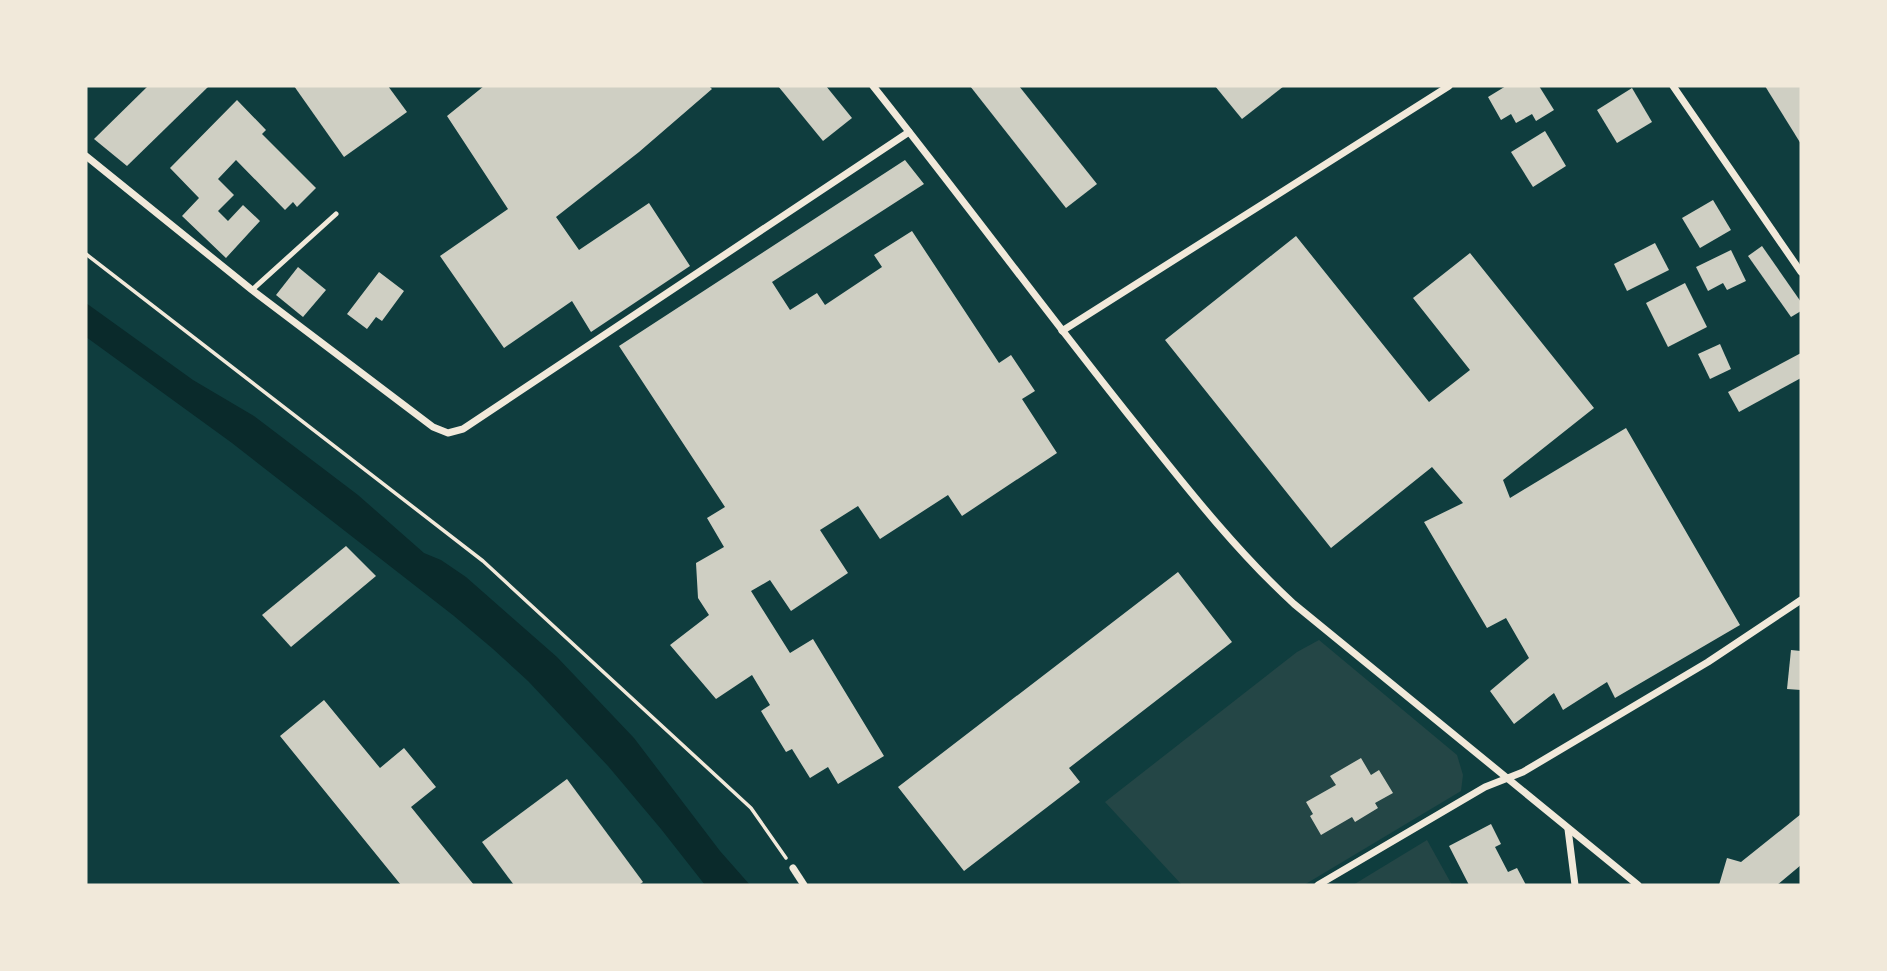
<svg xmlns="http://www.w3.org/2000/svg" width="1887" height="971" viewBox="0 0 1887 971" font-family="Inter,sans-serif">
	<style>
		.green { fill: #244646 }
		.water { fill: #0a2a2b }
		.building { fill: #cfcfc3 }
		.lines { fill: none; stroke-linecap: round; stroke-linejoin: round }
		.path { stroke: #f1e9da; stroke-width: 3.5 }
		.service { stroke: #f1e9da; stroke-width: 5 }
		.minor { stroke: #f1e9da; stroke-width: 7 }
	</style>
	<rect width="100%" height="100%" fill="#0f3d3e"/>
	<!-- green -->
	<g class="green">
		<polygon points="1319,640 1457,755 1463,775 1461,791 1304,885 1182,885 1105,802 1297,652"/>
		<polygon points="1427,840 1452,885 1353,885"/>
	</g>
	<!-- water -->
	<polygon class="water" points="86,303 193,380 254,416 358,495 424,553 441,560 466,577 557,657 634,738 720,851 750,885 705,885 661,829 608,766 528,681 493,649 454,616 232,443 86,337"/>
	<!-- building -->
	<g class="building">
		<polygon points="148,86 209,86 127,166 94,139"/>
		<polygon points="294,86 388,86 407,112 344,157"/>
		<polygon points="484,86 709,86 712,89 639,152 556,217 579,250 649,203 690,266 591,332 572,301 504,348 440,256 508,209 447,116"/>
		<polygon points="778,86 826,86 852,118 823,141"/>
		<polygon points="970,86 1019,86 1097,184 1066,208"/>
		<polygon points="1215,86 1284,86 1242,119"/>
		<polygon points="1506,86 1539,86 1554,110 1536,121 1532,114 1516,123 1511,114 1501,120 1488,97"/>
		<polygon points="1765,86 1801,86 1801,144"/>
		<polygon points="1632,88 1652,122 1617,143 1597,110"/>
		<polygon points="237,100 266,130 262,134 316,188 297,207 293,202 285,210 236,160 218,179 234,195 218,211 228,221 243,205 260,221 226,258 182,216 199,198 170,168"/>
		<polygon points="1545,131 1566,166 1533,187 1511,152"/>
		<polygon points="905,160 924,184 772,282 790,310 817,293 825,305 882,267 874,255 912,231 999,363 1011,355 1035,391 1022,399 1057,453 962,516 948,495 880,539 858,506 820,530 848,573 791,611 770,580 751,591 790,653 813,639 884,756 838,784 828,767 810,778 792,749 786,752 761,711 770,705 752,675 716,699 670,645 709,615 698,598 696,563 724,547 707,518 725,507 619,346"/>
		<polygon points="1713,200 1731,230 1700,248 1682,218"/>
		<polygon points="1296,236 1429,402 1470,370 1413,298 1470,253 1594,408 1503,480 1510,498 1626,428 1740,625 1615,698 1607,682 1563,710 1554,693 1514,724 1490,691 1529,658 1506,618 1487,628 1424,522 1463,503 1432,467 1331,548 1165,340"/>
		<polygon points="1655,243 1669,270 1627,291 1614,264"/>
		<polygon points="1762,246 1801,302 1801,311 1791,317 1748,256"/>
		<polygon points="1731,250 1746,281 1727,290 1723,283 1708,291 1696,267"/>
		<polygon points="298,267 326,290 303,317 276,295"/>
		<polygon points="379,272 404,291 382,321 376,317 367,329 347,314"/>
		<polygon points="1685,283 1707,327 1668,347 1646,303"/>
		<polygon points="1720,344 1731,369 1710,379 1698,354"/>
		<polygon points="1801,353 1801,378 1739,412 1728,392"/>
		<polygon points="346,546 376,576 291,647 262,615"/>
		<polygon points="1178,572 1232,642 1069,768 1080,782 964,871 898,787"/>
		<polygon points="1791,650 1801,651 1801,690 1787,689"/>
		<polygon points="324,700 380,768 404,748 436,787 411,807 474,885 401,885 280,736"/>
		<polygon points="1361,758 1371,775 1379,770 1393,793 1375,803 1378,808 1355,822 1352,817 1321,835 1310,816 1313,814 1306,802 1336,785 1330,776"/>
		<polygon points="567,779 643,882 639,885 514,885 482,842"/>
		<polygon points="1801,814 1801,865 1777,885 1719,885 1727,858 1741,862"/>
		<polygon points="1491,824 1501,844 1495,847 1508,872 1517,868 1526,885 1469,885 1449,846"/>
	</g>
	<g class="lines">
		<!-- path -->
		<polyline class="path" points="86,254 483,561 751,808 786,858"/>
		<!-- service -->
		<polyline class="service" points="252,290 336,214"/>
		<!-- minor -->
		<g class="minor">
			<path d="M873,86c86,108 168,219 254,327 53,66 105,134 167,191l344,281"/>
			<polyline points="1673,86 1801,272"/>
			<polyline points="86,156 252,290 433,427 448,433 463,429 909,132"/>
			<polyline points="1062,331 1449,86"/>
			<polyline points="1568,829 1575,885"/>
			<polyline points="793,868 804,885"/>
			<polyline points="1318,885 1485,787 1523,772 1708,662 1801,600"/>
		</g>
	</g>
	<!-- border -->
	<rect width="1887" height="971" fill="none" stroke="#f1e9da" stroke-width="175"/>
</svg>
